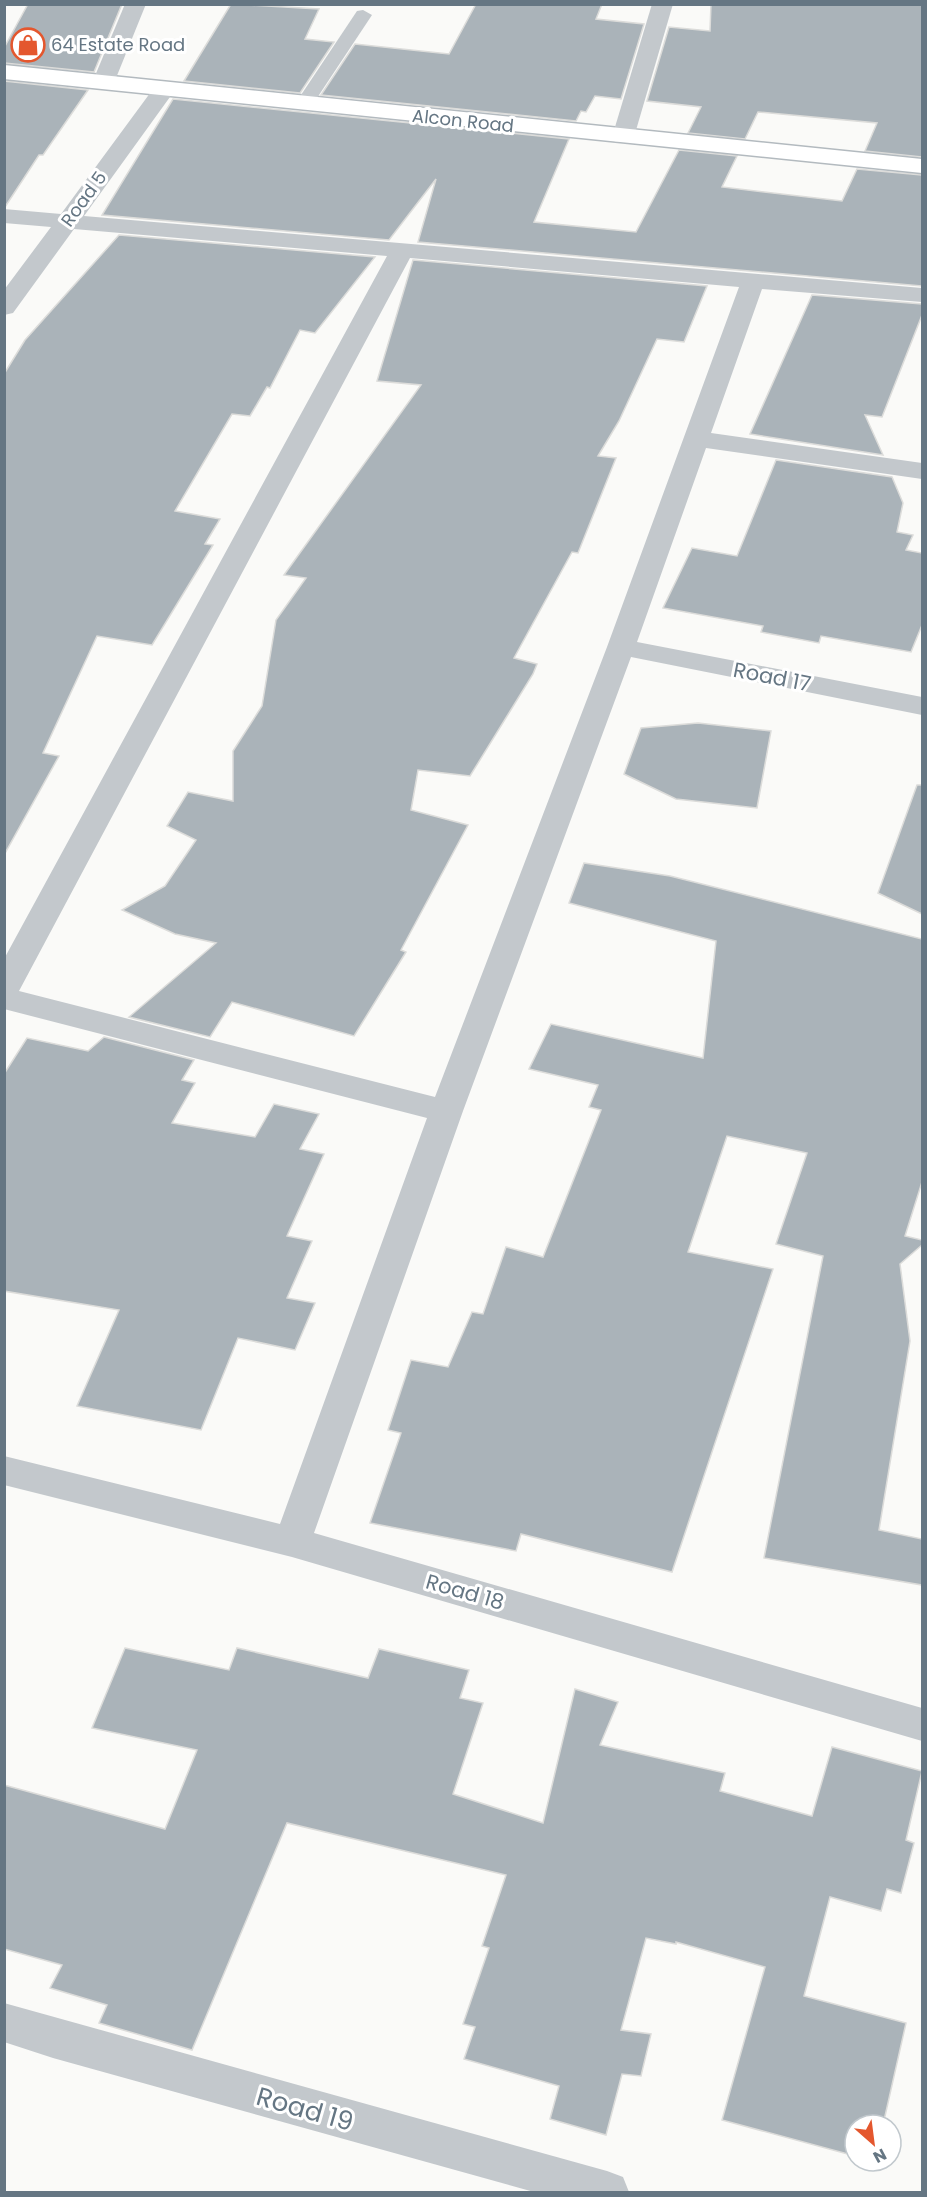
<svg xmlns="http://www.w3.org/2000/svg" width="927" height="2197" viewBox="0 0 927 2197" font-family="Poppins,sans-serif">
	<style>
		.building { fill: #aab3b9; stroke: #dcdcda; stroke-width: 1.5 }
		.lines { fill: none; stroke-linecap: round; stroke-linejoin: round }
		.secondary-casing { stroke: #b3babf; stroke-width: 3 }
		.lane { fill: #c3c8cc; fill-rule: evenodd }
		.street { fill: #c3c8cc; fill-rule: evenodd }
		.secondary { fill: #fff; fill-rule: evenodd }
		.labels { text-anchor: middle; stroke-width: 6; stroke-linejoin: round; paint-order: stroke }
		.far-poi-label { font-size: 18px; fill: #657683; stroke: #fff; text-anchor: start }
		.far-street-label { font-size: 18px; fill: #657683; stroke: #fff }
		.street-label { font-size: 21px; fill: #657683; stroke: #fff }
		.near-street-label { font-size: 26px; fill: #657683; stroke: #fff }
	</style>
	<rect width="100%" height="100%" fill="#fafaf8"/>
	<!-- building -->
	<g class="building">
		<polygon points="28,4 122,4 94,72 4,63 4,48"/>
		<polygon points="231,4 319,9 305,39 334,42 300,93 184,81"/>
		<polygon points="476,4 602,4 596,19 644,24 621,99 595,96 586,112 581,111 576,121 321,95 355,44 449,54"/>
		<polygon points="711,4 922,4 922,157 865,151 877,123 758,112 745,139 688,133 701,107 647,101 669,27 710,31"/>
		<polygon points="4,81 88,90 43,155 39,155 5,207"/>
		<polygon points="173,99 569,139 534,222 636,232 679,150 737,156 722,187 842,201 857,169 922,175 922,286 418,242 436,179 389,240 102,215"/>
		<polygon points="119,235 375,257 315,333 300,330 270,388 267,387 250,416 232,414 175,511 220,519 205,544 213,545 152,645 97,636 43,753 59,756 4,855 4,374 25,340"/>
		<polygon points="413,260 707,286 684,342 657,339 619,421 598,456 616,458 578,553 572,552 514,658 537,664 533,674 470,776 418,770 411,810 468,825 401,950 406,952 354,1036 232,1002 210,1037 129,1017 216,943 175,934 122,910 165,886 196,840 167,826 188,792 233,801 233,751 262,706 276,620 306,578 284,575 421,385 377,381"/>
		<polygon points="812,295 922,304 922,315 882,417 865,415 883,455 750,434"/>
		<polygon points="776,460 892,477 903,503 897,532 913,535 906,550 922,553 922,625 911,652 821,636 819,643 761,632 763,626 663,608 692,548 737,556"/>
		<polygon points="698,723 771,731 757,808 676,799 624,774 641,728"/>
		<polygon points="917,785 922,785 922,914 878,893"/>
		<polygon points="584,863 670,876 922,939 922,1182 905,1236 922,1240 922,1245 900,1264 910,1341 879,1530 922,1539 922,1585 764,1558 823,1256 776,1244 807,1153 727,1136 688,1252 773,1269 672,1572 521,1534 516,1551 370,1523 401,1433 388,1430 411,1360 448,1367 472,1312 483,1314 506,1247 543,1257 601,1110 589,1107 598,1085 529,1069 551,1024 703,1058 716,941 569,903"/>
		<polygon points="104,1037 194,1060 182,1080 195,1083 172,1123 255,1137 274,1104 319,1114 300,1149 324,1154 287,1236 312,1241 287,1298 315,1303 295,1350 238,1338 201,1430 77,1406 119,1310 4,1291 4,1074 27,1038 88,1051"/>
		<polygon points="125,1648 229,1670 237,1648 368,1678 379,1649 469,1670 460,1698 483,1703 453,1794 543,1823 575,1689 618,1702 600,1745 725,1773 720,1791 812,1816 832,1747 922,1771 906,1840 914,1843 901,1893 887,1889 881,1911 830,1897 804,1996 906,2023 883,2125 855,2125 855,2156 722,2120 765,1967 676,1942 676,1944 646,1938 621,2030 651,2034 641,2076 622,2074 606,2135 550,2119 559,2086 464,2059 475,2027 463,2024 489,1948 482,1946 506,1875 287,1823 192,2050 99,2023 107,2005 50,1988 62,1965 4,1949 4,1785 165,1829 197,1750 92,1728"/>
	</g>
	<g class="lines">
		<defs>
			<polygon id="secondary" points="4,65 922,159 922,173 4,79"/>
		</defs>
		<!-- secondary casing -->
		<use href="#secondary" class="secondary-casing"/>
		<!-- lane -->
		<polygon class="lane" points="363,10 372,15 313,104 304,109 298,108 295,104 357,11"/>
		<!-- street -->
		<g class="street">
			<polygon points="125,4 146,4 114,83 111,88 95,88 92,83"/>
			<polygon points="652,4 673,4 634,137 631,142 615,142 612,137"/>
			<path d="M164,83l8,2 3,5 -91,126 838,72v14l-160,-13 -51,144 211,30v16l-216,-31 -69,194 285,55v18l-291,-58 -168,454 -149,422 608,175v33l-630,-184 -288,-72v-29l276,68 147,-406 -423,-109v-50l383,-703 -313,-27 -61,84 -9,2v-25l47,-63 -47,-4v-14l57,5 95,-129zM410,258l329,29 -132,360 -172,450 -416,-106z"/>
			<polygon points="4,2003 607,2171 623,2177 629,2192 534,2192 53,2058 4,2042"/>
		</g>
		<!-- secondary -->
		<use href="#secondary" class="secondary"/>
	</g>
	<!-- icons -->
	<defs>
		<symbol id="shop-ring" viewBox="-11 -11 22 22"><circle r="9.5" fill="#fff" stroke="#e4572e" stroke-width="1.5"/><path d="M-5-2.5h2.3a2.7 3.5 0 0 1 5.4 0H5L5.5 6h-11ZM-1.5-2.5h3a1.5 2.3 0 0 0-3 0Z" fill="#e4572e"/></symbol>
	</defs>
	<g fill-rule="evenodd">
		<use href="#shop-ring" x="9" y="26" width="38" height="38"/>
	</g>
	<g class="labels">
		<!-- far-poi labels -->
		<g class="far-poi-label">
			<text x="51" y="51">64 Estate Road</text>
		</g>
		<!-- far-street labels -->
		<g class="far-street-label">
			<text transform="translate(463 121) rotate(6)" y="6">Alcon Road</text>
			<text transform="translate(84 199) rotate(-54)" y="6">Road 5</text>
		</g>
		<!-- street labels -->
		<g class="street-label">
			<text transform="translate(772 677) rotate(11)" y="7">Road 17</text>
			<text transform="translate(465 1592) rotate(16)" y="7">Road 18</text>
		</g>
		<!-- near-street labels -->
		<g class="near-street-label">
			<text transform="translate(305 2109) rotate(16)" y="9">Road 19</text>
		</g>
	</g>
	<!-- border -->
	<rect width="927" height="2197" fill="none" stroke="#657683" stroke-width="12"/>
	<!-- north arrow -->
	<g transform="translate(873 2143) rotate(152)"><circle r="28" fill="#ffffff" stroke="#c1c8cd" stroke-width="1.5"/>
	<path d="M0-4.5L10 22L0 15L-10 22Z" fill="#e4572e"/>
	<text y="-9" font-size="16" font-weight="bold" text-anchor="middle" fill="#657683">N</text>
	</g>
</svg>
